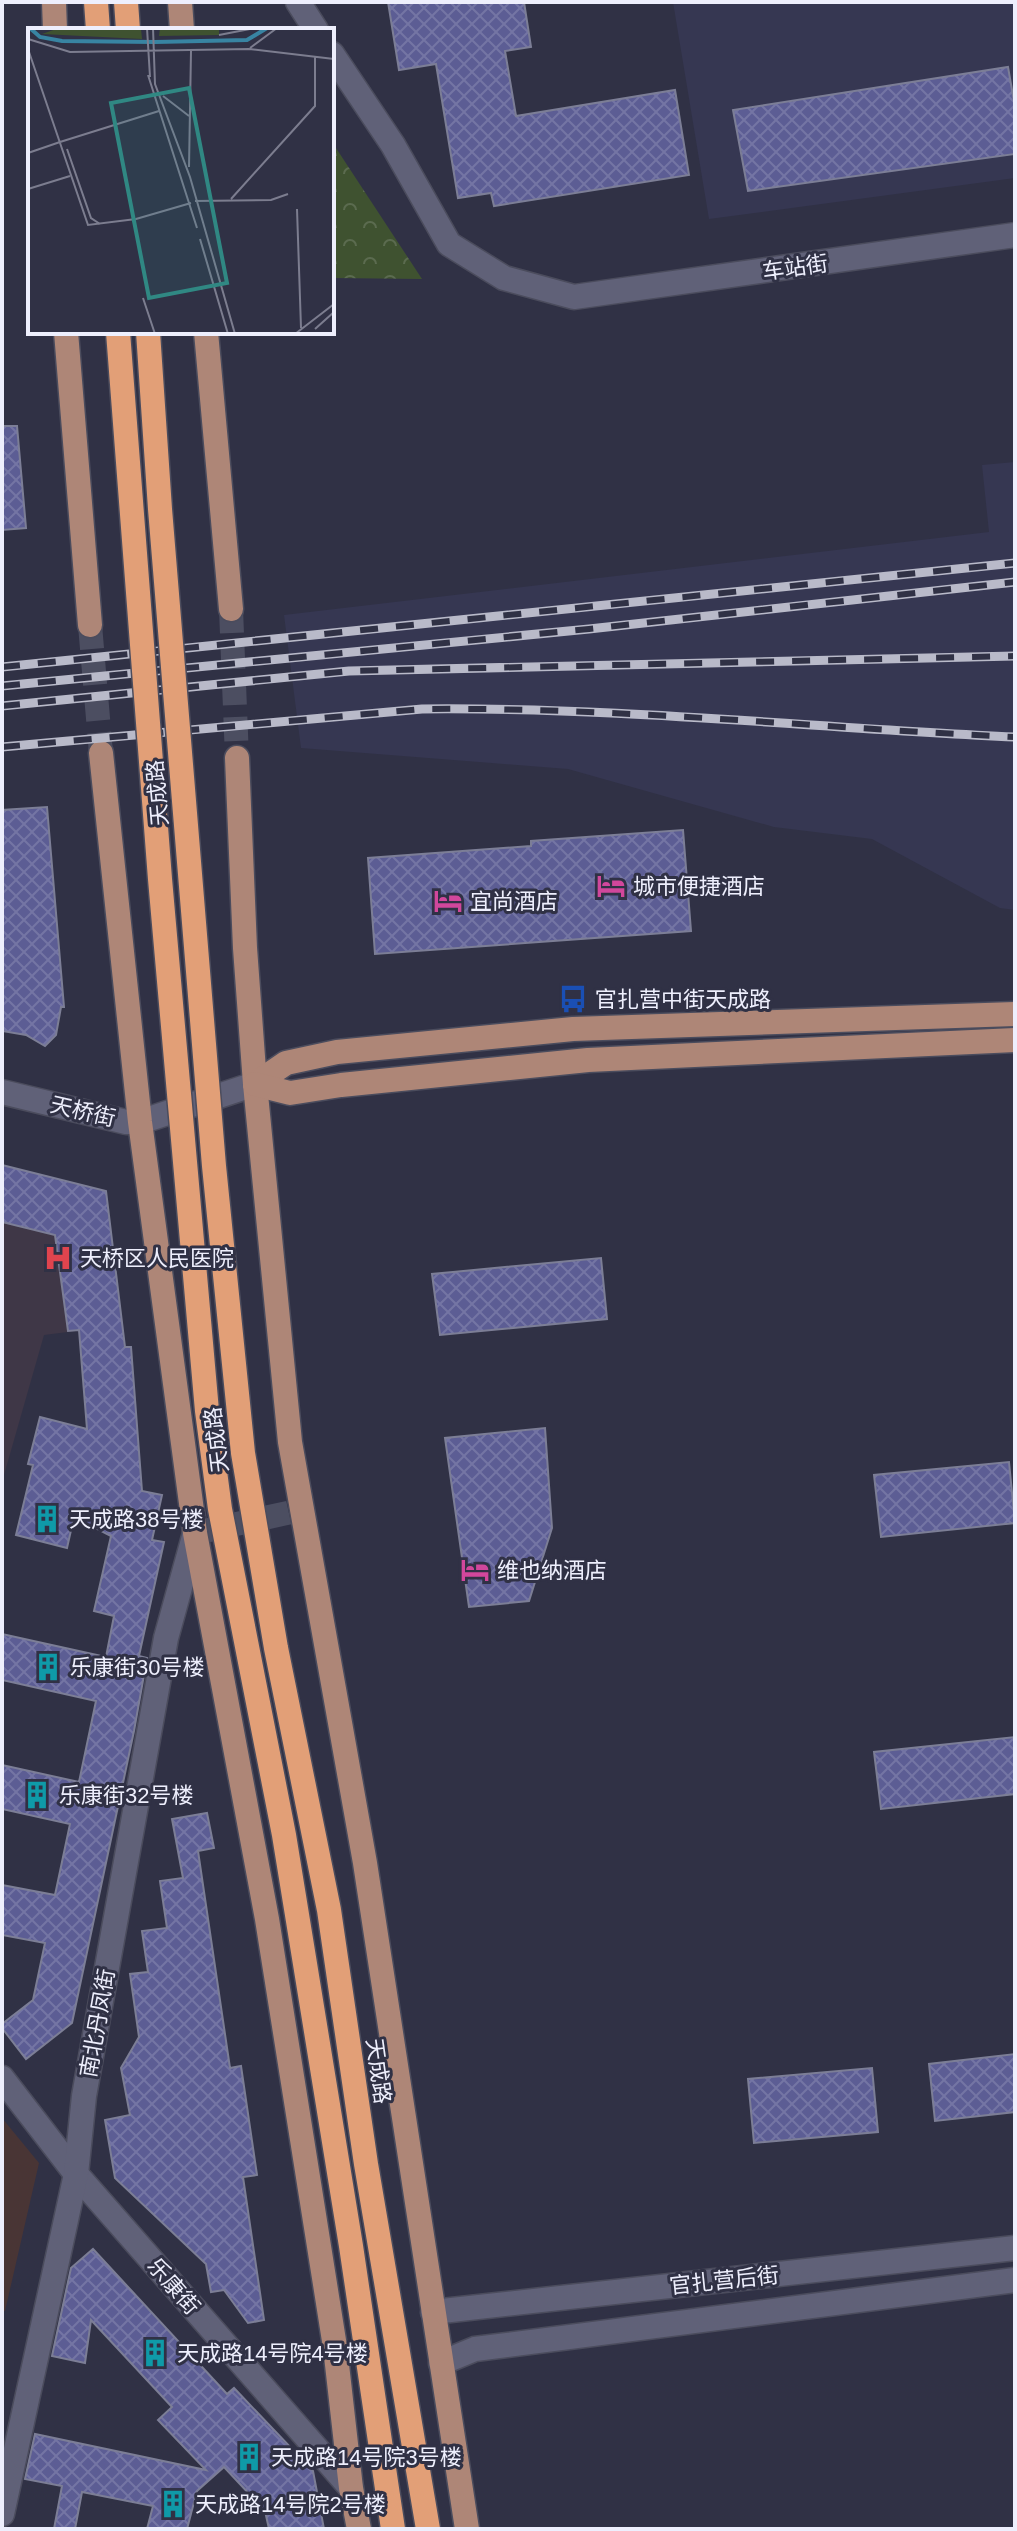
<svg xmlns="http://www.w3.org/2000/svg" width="1017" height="2531" viewBox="0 0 1017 2531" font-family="Arial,'Noto Sans SC',sans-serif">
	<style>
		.built { fill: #363752 }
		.education { fill: #493535 }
		.medical { fill: #3f3747 }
		.park { fill: url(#park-crowns) }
		.building { fill: url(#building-cross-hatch); stroke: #7c7e96; stroke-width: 2 }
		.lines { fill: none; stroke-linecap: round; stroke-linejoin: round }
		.minor-tunnel { stroke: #4c4e61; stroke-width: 24; stroke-dasharray: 24 12; stroke-linecap: butt }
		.major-tunnel { stroke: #4c4e61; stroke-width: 24; stroke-dasharray: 24 12; stroke-linecap: butt }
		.minor-casing { stroke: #4b4c5d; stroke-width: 27 }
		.major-casing { stroke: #4b4c5d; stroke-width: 27 }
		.highway-casing { stroke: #4b4c5d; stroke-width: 27 }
		.minor { stroke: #606178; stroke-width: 24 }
		.major { stroke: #ae8677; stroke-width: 24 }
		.highway { stroke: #e29f77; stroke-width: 24 }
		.rail-casing { stroke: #b9bac9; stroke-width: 9 }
		.rail { stroke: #303145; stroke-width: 6; stroke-dasharray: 18; stroke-linecap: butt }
		.highway-bridge-casing { stroke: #4b4c5d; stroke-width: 27; stroke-linecap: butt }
		.highway-bridge { stroke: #e29f77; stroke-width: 24 }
		.labels { text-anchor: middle; stroke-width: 6; stroke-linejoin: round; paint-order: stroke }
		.street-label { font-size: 22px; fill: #eeeffd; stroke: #303145 }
		.poi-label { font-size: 22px; fill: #eeeffd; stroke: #303145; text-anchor: start }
		.inset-river { fill: none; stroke: #3884a2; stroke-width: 4 }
		.inset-road { fill: none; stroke: #7c7d8f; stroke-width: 2 }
		.view { fill: #308883; fill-opacity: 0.15; stroke: #308883; stroke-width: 4 }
		.inset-edge { fill: none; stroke: #eeeffd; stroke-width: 4 }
	</style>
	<defs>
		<pattern id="park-crowns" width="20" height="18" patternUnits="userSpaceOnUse" patternTransform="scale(2)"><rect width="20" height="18" fill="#3f5230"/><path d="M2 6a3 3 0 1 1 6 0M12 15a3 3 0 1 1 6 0" fill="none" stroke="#5b6b4f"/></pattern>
		<pattern id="building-cross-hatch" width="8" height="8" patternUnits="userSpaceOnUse" patternTransform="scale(2)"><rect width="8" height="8" fill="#5c5d94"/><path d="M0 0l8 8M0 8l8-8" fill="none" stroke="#7475a4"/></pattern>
	</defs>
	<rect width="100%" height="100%" fill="#303145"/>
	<!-- built -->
	<g class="built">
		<polygon points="673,2 1015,2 1015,178 709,219"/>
		<polygon points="1015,462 1015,910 1000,908 872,839 774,827 568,769 301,748 284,615 989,532 982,465"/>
	</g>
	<!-- education -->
	<polygon class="education" points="2,2118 39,2163 5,2311 2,2311"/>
	<!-- medical -->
	<polygon class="medical" points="2,1165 106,1191 123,1325 44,1335 2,1482"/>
	<!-- park -->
	<polygon class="park" points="332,142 422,279 332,278"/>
	<!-- building -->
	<g class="building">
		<polygon points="388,2 524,2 531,47 505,51 516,116 675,90 689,175 494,206 491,193 458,198 436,64 399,70"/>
		<polygon points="1008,67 1015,107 1015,154 748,191 733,110"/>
		<polygon points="2,426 17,426 26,528 2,530"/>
		<polygon points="47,807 64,1007 61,1007 56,1035 45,1046 26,1035 2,1031 2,810"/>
		<polygon points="683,830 691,931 375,954 368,858 531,846 531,841"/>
		<polygon points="2,1165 106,1191 125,1347 131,1347 142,1491 162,1495 152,1540 164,1542 139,1656 147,1658 134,1731 72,2023 26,2059 2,2028 2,2024 33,2000 45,1943 2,1935 2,1885 55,1895 70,1824 2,1809 2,1765 79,1782 96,1701 2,1680 2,1634 106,1657 114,1616 94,1611 111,1536 74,1517 67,1548 16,1535 33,1465 28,1464 40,1417 87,1429 79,1330 68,1331 55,1235 2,1222"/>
		<polygon points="601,1258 607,1319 440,1335 432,1274"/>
		<polygon points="545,1428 552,1528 529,1601 469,1607 445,1438"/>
		<polygon points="1009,1462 1015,1523 881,1537 874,1475"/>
		<polygon points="1015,1737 1015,1794 881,1809 874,1752"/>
		<polygon points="207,1813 214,1848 198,1851 230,2068 241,2066 257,2175 243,2177 264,2320 248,2323 224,2290 211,2292 206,2264 115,2178 105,2120 130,2115 121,2068 139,2037 130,1974 148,1972 142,1931 167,1928 160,1881 183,1878 172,1819"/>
		<polygon points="1015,2054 1015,2112 935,2121 929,2064"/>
		<polygon points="872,2068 878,2132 754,2143 748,2079"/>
		<polygon points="93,2249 227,2394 234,2388 313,2471 324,2529 269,2529 265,2511 224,2467 197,2491 187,2529 147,2529 153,2506 82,2492 75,2529 54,2529 62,2486 25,2479 35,2434 206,2470 158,2420 172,2407 91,2320 85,2363 52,2356 71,2268"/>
	</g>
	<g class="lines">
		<!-- minor-tunnel -->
		<polyline class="minor-tunnel" points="195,1533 301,1510"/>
		<!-- major-tunnel -->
		<g class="major-tunnel">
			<polyline points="231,609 237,758"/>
			<polyline points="90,625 101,753"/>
		</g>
		<defs>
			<g id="minor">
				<polyline points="298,2 316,30"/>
				<polyline points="332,54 393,145 449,244 504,278 574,297 1015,235"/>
				<polyline points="2,1092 126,1122 140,1122 255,1084"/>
				<polyline points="2,2078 76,2174 351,2488"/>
				<polyline points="433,2312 1015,2248"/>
				<polyline points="441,2363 475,2349 1015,2280"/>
				<polyline points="2,2514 76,2174 84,2096 166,1638 195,1533"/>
			</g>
			<g id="major">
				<polyline points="54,2 55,30"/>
				<polyline points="180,2 182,30"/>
				<polyline points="66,332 90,625"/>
				<polyline points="206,332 231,609"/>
				<polyline points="101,753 140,1122 195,1533 267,1919 335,2347 351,2488 359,2529"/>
				<polyline points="237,758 245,948 255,1084 290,1442 365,1863 467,2529"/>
				<polyline points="255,1084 286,1063 337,1052 573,1029 1015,1014"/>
				<polyline points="255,1084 290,1093 341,1085 588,1060 1015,1040"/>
			</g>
			<g id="highway">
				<polyline points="96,2 98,30"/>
				<polyline points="126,2 128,30"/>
			</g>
		</defs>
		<!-- minor casing -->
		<use href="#minor" class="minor-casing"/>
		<!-- major casing -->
		<use href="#major" class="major-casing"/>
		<!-- highway casing -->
		<use href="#highway" class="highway-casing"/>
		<!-- minor -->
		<use href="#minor" class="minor"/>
		<!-- major -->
		<use href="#major" class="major"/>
		<!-- highway -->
		<use href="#highway" class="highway"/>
		<defs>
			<g id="rail">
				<polyline points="2,667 1015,563"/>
				<polyline points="2,686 589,629 1015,582"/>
				<polyline points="2,706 349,671 1015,656"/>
				<path d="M2,747l420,-38c198,-2 395,19 593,28"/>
			</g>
		</defs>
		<!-- rail casing -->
		<use href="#rail" class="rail-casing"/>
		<!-- rail -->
		<use href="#rail" class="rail"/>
		<defs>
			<g id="highway-bridge">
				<polyline points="118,332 160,879 207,1411 220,1509 284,1835 351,2246 393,2529"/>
				<polyline points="148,332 160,509 214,1166 243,1453 276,1648 329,1910 366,2164 428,2529"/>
			</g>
		</defs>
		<!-- highway-bridge casing -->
		<use href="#highway-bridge" class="highway-bridge-casing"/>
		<!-- highway-bridge -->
		<use href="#highway-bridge" class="highway-bridge"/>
	</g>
	<!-- icons -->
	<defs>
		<symbol id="hotel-bare" viewBox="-9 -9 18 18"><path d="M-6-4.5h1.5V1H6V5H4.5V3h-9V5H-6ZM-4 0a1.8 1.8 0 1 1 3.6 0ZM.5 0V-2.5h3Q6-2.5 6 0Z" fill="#d1479c" stroke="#303145" stroke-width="2.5" paint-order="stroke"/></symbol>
		<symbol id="bus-bare" viewBox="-9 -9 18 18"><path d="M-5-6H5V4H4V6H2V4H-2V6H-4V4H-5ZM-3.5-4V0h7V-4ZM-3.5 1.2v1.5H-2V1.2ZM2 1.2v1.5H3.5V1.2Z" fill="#1a4fb4" stroke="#303145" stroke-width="2.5" paint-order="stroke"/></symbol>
		<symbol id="hospital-bare" viewBox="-9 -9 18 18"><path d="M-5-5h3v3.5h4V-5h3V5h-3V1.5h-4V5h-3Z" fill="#e0444e" stroke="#303145" stroke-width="2.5" paint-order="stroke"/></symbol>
		<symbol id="building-bare" viewBox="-9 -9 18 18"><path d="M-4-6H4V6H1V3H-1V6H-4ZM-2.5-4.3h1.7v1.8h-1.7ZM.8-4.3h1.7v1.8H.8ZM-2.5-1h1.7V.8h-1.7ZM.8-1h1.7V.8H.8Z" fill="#0f9aa8" stroke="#303145" stroke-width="2.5" paint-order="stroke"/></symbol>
	</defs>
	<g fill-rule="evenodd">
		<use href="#hotel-bare" x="591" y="866" width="40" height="40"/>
		<use href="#hotel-bare" x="428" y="881" width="40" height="40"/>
		<use href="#bus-bare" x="553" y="979" width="40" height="40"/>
		<use href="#hospital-bare" x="38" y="1238" width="40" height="40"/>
		<use href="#building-bare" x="27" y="1499" width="40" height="40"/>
		<use href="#hotel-bare" x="455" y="1550" width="40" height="40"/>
		<use href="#building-bare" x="28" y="1647" width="40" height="40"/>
		<use href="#building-bare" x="17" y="1775" width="40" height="40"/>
		<use href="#building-bare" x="135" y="2333" width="40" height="40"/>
		<use href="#building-bare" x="229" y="2437" width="40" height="40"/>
		<use href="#building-bare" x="153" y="2484" width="40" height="40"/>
	</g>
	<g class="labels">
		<!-- street labels -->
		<g class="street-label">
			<text transform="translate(795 267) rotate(-8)" y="8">车站街</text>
			<text transform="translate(157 793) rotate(-95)" y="8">天成路</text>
			<text transform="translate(83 1111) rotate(13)" y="8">天桥街</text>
			<text transform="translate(216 1440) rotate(-97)" y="8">天成路</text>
			<text transform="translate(97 2023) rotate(-80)" y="8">南北丹凤街</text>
			<text transform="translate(379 2071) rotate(82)" y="8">天成路</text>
			<text transform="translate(724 2280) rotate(-6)" y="8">官扎营后街</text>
			<text transform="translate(174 2286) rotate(49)" y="8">乐康街</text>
		</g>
		<!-- poi labels -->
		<g class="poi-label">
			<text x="633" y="894">城市便捷酒店</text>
			<text x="470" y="909">宜尚酒店</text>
			<text x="595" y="1007">官扎营中街天成路</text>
			<text x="80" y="1266">天桥区人民医院</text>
			<text x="69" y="1527">天成路38号楼</text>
			<text x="497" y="1578">维也纳酒店</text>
			<text x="70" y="1675">乐康街30号楼</text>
			<text x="59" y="1803">乐康街32号楼</text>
			<text x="177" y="2361">天成路14号院4号楼</text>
			<text x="271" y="2465">天成路14号院3号楼</text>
			<text x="195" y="2512">天成路14号院2号楼</text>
		</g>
	</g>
	<!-- overview -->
	<g transform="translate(28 28)">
		<rect width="306" height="306" fill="#303145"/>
		<path d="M31,0l82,1 1,10 -100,-5zM132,0h59v7l-60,1z" fill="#3f5230"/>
		<path class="inset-river" d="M3,1l9,8 22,4 93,1 92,-2 20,-12"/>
		<path class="inset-road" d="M119,0l3,49M125,0l2,56 35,93 45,157M191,7l36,-7M0,11l42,13 179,-3 85,10M222,20l27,-20M0,21l60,176 48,-6 55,-16M120,47l49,153M135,68l26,20M32,114l99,-31M39,121l24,69 9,6M0,125l32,-11M161,139l2,-116M0,161l42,-13M203,171l84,-93v-49M167,173l76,-1 17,-6M269,181l4,119M172,211l28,95M115,270l12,36M287,301l19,-17M267,306l39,-30"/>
		<path class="view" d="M161,60l38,195 -78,15 -38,-195z"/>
		<rect width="306" height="306" class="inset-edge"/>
	</g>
	<!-- border -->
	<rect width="1017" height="2531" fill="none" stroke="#eeeffd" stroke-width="8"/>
</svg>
